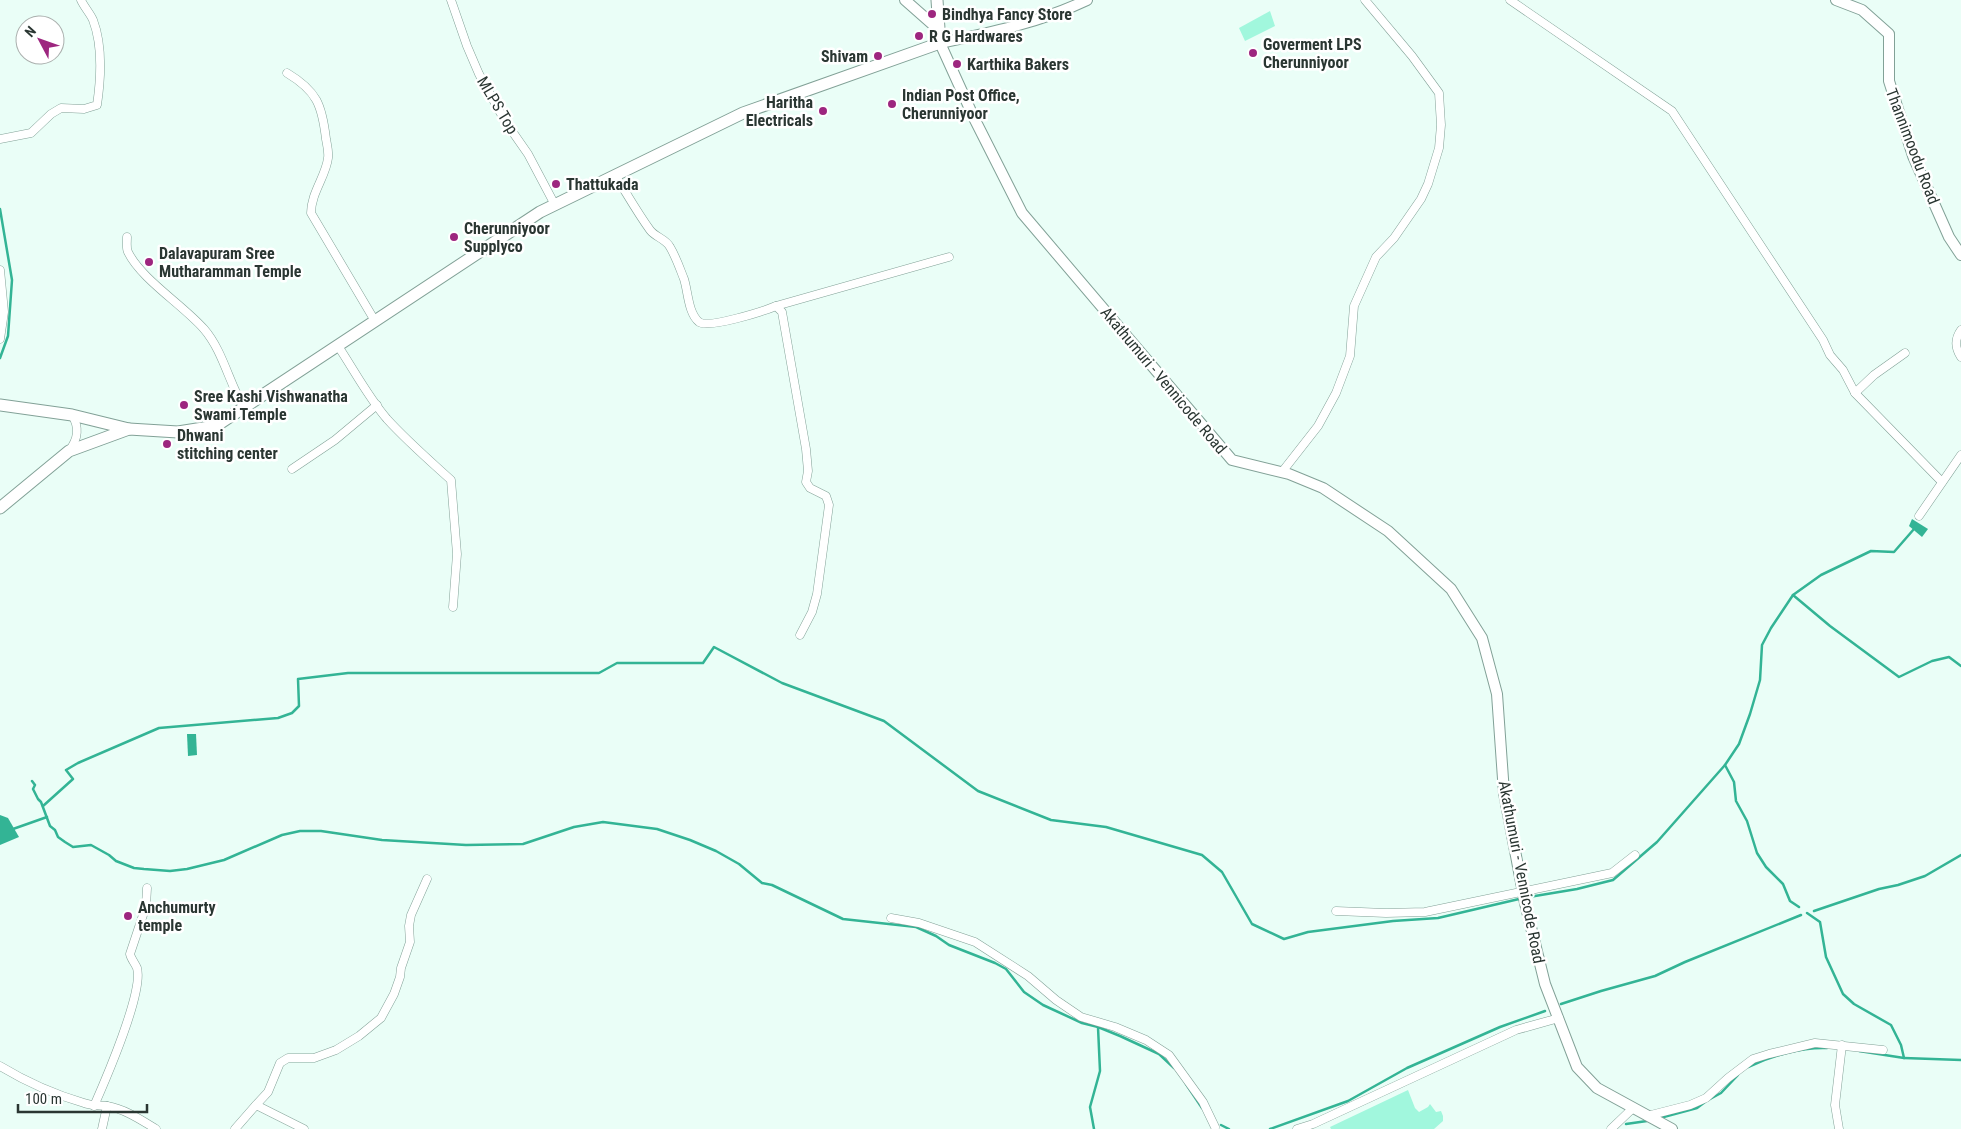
<svg xmlns="http://www.w3.org/2000/svg" width="1961" height="1129" viewBox="0 0 1961 1129" font-family="'Roboto Condensed',sans-serif">
	<style>
		.green { fill: #a1f7dd }
		.water { fill: #33b495 }
		.lines { fill: none; stroke-linecap: round; stroke-linejoin: round }
		.stream { stroke: #33b495; stroke-width: 2.5 }
		.minor-casing { stroke: #82a197; stroke-width: 9 }
		.tertiary-casing { stroke: #82a197; stroke-width: 12 }
		.secondary-casing { stroke: #82a197; stroke-width: 13 }
		.minor { stroke: #fff; stroke-width: 8 }
		.tertiary { stroke: #fff; stroke-width: 10 }
		.secondary { stroke: #fff; stroke-width: 11 }
		.poi-dot { fill: #9d267f; stroke: #fff; stroke-width: 2 }
		.labels { text-anchor: middle; stroke-width: 5; stroke-linejoin: round; paint-order: stroke }
		.poi-label { font-size: 16px; font-weight: bold; fill: #2a3632; stroke: #fff; text-anchor: start }
		.street-label { font-size: 16px; fill: #2a3632; stroke: #fff }
	</style>
	<rect width="100%" height="100%" fill="#eafef7"/>
	<!-- green -->
	<g class="green">
		<polygon points="1270,11 1275,26 1245,41 1239,28"/>
		<polygon points="1408,1090 1415,1108 1419,1112 1428,1107 1430,1104 1436,1112 1441,1111 1443,1116 1443,1121 1434,1129 1331,1129 1330,1127"/>
	</g>
	<!-- water -->
	<g class="water">
		<polygon points="1912,519 1928,529 1922,537 1909,526"/>
		<polygon points="187,734 196,734 197,755 188,756"/>
		<polygon points="0,815 8,818 19,837 0,845"/>
	</g>
	<g class="lines">
		<!-- stream -->
		<g class="stream">
			<polyline points="0,209 12,280 8,336 0,358"/>
			<polyline points="1793,595 1821,575 1871,551 1894,552 1914,529"/>
			<polyline points="32,781 35,785 33,789 38,799 41,802 50,826 55,830 58,837 65,842 73,847 91,845 109,855 116,861 134,868 144,869 170,871 187,869 224,860 282,835 300,831 321,831 382,840 466,845 523,844 574,827 603,822 657,829 690,840 716,851 739,864 762,883 772,885 843,919 916,927 936,936 949,945 995,963 1006,969 1024,992 1043,1005 1082,1023 1098,1027 1120,1036 1159,1054 1174,1068"/>
			<polyline points="43,806 73,779 66,770 78,763 159,728 278,718 292,713 299,706 298,679 348,673 599,673 617,663 703,663 714,647 782,683 884,721 978,791 1051,820 1106,827 1202,855 1222,872 1252,924 1284,939 1308,932 1393,921 1438,918 1519,899"/>
			<polyline points="13,829 47,817"/>
			<polyline points="1529,897 1577,889 1613,880 1657,842 1725,765"/>
			<polyline points="1799,907 1790,901 1783,884 1766,867 1757,853 1747,821 1736,801 1734,782 1725,765 1739,744 1750,714 1760,680 1762,645 1771,628 1793,595 1830,626 1899,677 1932,661 1949,657 1961,666"/>
			<polyline points="1814,911 1879,889 1898,885 1925,876 1961,855"/>
			<polyline points="1807,913 1820,922 1826,957 1843,994 1854,1004 1891,1025 1901,1045 1904,1058 1859,1051"/>
			<polyline points="1561,1004 1601,991 1655,976 1685,962 1801,915"/>
			<polyline points="1904,1058 1961,1060"/>
			<path d="M1748,1067c23,-11 53,-20 79,-19"/>
			<polyline points="1186,1084 1202,1108"/>
			<polyline points="1710,1099 1721,1093 1738,1075"/>
			<polyline points="1660,1118 1697,1108 1705,1102"/>
			<polyline points="1626,1124 1647,1121"/>
			<polyline points="1221,1125 1229,1129"/>
			<polyline points="1094,1129 1090,1107 1100,1071 1098,1027"/>
			<polyline points="1270,1129 1348,1101 1407,1068 1500,1027 1545,1011"/>
		</g>
		<defs>
			<g id="minor">
				<polyline points="451,0 467,46 479,74 505,121 528,154 555,205"/>
				<polyline points="1510,0 1672,111 1823,340 1830,355 1843,370 1855,393 1942,482"/>
				<path d="M287,73c30,18 35,32 39,66 1,6 3,13 2,19 -2,18 -17,35 -17,55l64,108"/>
				<path d="M0,139l31,-6 20,-19 10,-6 23,1 13,-4c4,-27 6,-59 -4,-85 -3,-7 -9,-13 -12,-20"/>
				<path d="M615,175c12,19 22,37 35,55 5,7 16,9 20,17 6,10 10,22 14,32 4,12 4,34 15,43 9,7 65,-11 77,-16l6,6 24,137 2,22 -2,11 4,6 16,8 3,9 -12,89 -5,18 -12,23"/>
				<path d="M127,237c0,5 -1,11 1,15 13,27 55,53 76,77 19,22 25,54 40,79"/>
				<polyline points="0,270 4,312 0,339"/>
				<polyline points="776,306 949,257"/>
				<path d="M1961,330c-7,10 -6,18 0,27"/>
				<path d="M338,346c16,24 30,51 49,73 20,22 42,41 64,61l6,74 -4,53"/>
				<polyline points="1855,393 1874,375 1905,353"/>
				<path d="M69,451c9,-12 11,-23 3,-36"/>
				<polyline points="292,469 335,440 377,405"/>
				<polyline points="1282,472 1318,426 1336,393 1350,356 1354,306 1376,257 1394,238 1421,199 1428,184 1439,148 1441,125 1439,93 1412,56 1365,0"/>
				<polyline points="1919,516 1961,455"/>
				<polyline points="1336,911 1386,913 1425,912 1612,873 1635,855"/>
				<polyline points="891,918 919,923 975,942 1028,976 1056,1000 1081,1017 1115,1027 1146,1040 1169,1055 1203,1102 1215,1127"/>
				<path d="M0,1066c28,17 53,28 84,37 8,3 15,2 23,3 18,3 34,14 49,23"/>
				<polyline points="256,1105 268,1092 280,1063 288,1058 314,1058 336,1050 359,1036 381,1018 394,994 400,977 401,968 410,942 409,926 411,915 427,879"/>
				<path d="M94,1106c11,-25 50,-115 43,-138 -2,-5 -6,-9 -7,-14l16,-48 1,-18"/>
				<polyline points="1647,1116 1690,1105 1706,1098 1728,1078 1753,1059 1769,1054 1815,1043 1883,1050"/>
				<polyline points="102,1129 107,1106"/>
				<polyline points="235,1129 256,1105 304,1129"/>
				<polyline points="1297,1129 1313,1124 1516,1030 1559,1018"/>
				<polyline points="1611,1129 1633,1108"/>
				<polyline points="1839,1129 1835,1105 1842,1045"/>
			</g>
			<g id="tertiary">
				<polyline points="905,0 939,30"/>
				<path d="M1087,0c-46,22 -97,33 -147,43l34,75 48,95 210,247 57,14 34,14 65,43 63,58 31,49 15,56 7,99 21,110 20,81 32,83 20,21 75,41"/>
				<polyline points="1836,0 1862,10 1889,34 1889,81 1913,156 1949,237 1961,255"/>
			</g>
			<g id="secondary">
				<polyline points="0,405 72,415 129,429"/>
				<polyline points="0,508 69,451 129,429 178,432 216,426 540,212 743,113 940,43 937,0"/>
			</g>
		</defs>
		<!-- minor casing -->
		<use href="#minor" class="minor-casing"/>
		<!-- tertiary casing -->
		<use href="#tertiary" class="tertiary-casing"/>
		<!-- secondary casing -->
		<use href="#secondary" class="secondary-casing"/>
		<!-- minor -->
		<use href="#minor" class="minor"/>
		<!-- tertiary -->
		<use href="#tertiary" class="tertiary"/>
		<!-- secondary -->
		<use href="#secondary" class="secondary"/>
	</g>
	<!-- markers -->
	<g class="poi-dot">
		<circle cx="932" cy="14" r="5"/>
		<circle cx="919" cy="36" r="5"/>
		<circle cx="1253" cy="53" r="5"/>
		<circle cx="878" cy="56" r="5"/>
		<circle cx="957" cy="64" r="5"/>
		<circle cx="892" cy="104" r="5"/>
		<circle cx="823" cy="111" r="5"/>
		<circle cx="556" cy="184" r="5"/>
		<circle cx="454" cy="237" r="5"/>
		<circle cx="149" cy="262" r="5"/>
		<circle cx="184" cy="405" r="5"/>
		<circle cx="167" cy="444" r="5"/>
		<circle cx="128" cy="916" r="5"/>
	</g>
	<g class="labels">
		<!-- poi labels -->
		<g class="poi-label">
			<text x="942" y="20">Bindhya Fancy Store</text>
			<text x="929" y="42">R G Hardwares</text>
			<text x="1263" y="50">Goverment LPS<tspan x="1263" dy="18">Cherunniyoor</tspan></text>
			<text x="868" y="62" text-anchor="end">Shivam</text>
			<text x="967" y="70">Karthika Bakers</text>
			<text x="902" y="101">Indian Post Office,<tspan x="902" dy="18">Cherunniyoor</tspan></text>
			<text x="813" y="108" text-anchor="end">Haritha<tspan x="813" dy="18">Electricals</tspan></text>
			<text x="566" y="190">Thattukada</text>
			<text x="464" y="234">Cherunniyoor<tspan x="464" dy="18">Supplyco</tspan></text>
			<text x="159" y="259">Dalavapuram Sree<tspan x="159" dy="18">Mutharamman Temple</tspan></text>
			<text x="194" y="402">Sree Kashi Vishwanatha<tspan x="194" dy="18">Swami Temple</tspan></text>
			<text x="177" y="441">Dhwani<tspan x="177" dy="18">stitching center</tspan></text>
			<text x="138" y="913">Anchumurty<tspan x="138" dy="18">temple</tspan></text>
		</g>
		<!-- street labels -->
		<g class="street-label">
			<text transform="translate(498 105) rotate(59)" y="6">MLPS Top</text>
			<text transform="translate(1913 146) rotate(69)" y="6">Thannimoodu Road</text>
			<text transform="translate(1164 380) rotate(50)" y="6">Akathumuri - Vennicode Road</text>
			<text transform="translate(1522 872) rotate(79)" y="6">Akathumuri - Vennicode Road</text>
		</g>
	</g>
	<!-- north arrow -->
	<g transform="translate(40 40) rotate(311)"><circle r="24" fill="#ffffff" stroke="#aaafad"/>
	<path d="M0-4L9 19L0 12L-9 19Z" fill="#9d267f"/>
	<text y="-8" font-size="14" font-weight="bold" text-anchor="middle" fill="#2a3632">N</text>
	</g>
	<!-- scale -->
	<path d="M18 1104v8h129v-8" fill="none" stroke="#2a3632" stroke-width="2.5"/>
	<text x="25" y="1104" font-size="15" fill="#2a3632" stroke="#ffffff" stroke-width="4" paint-order="stroke">100 m</text>
</svg>
